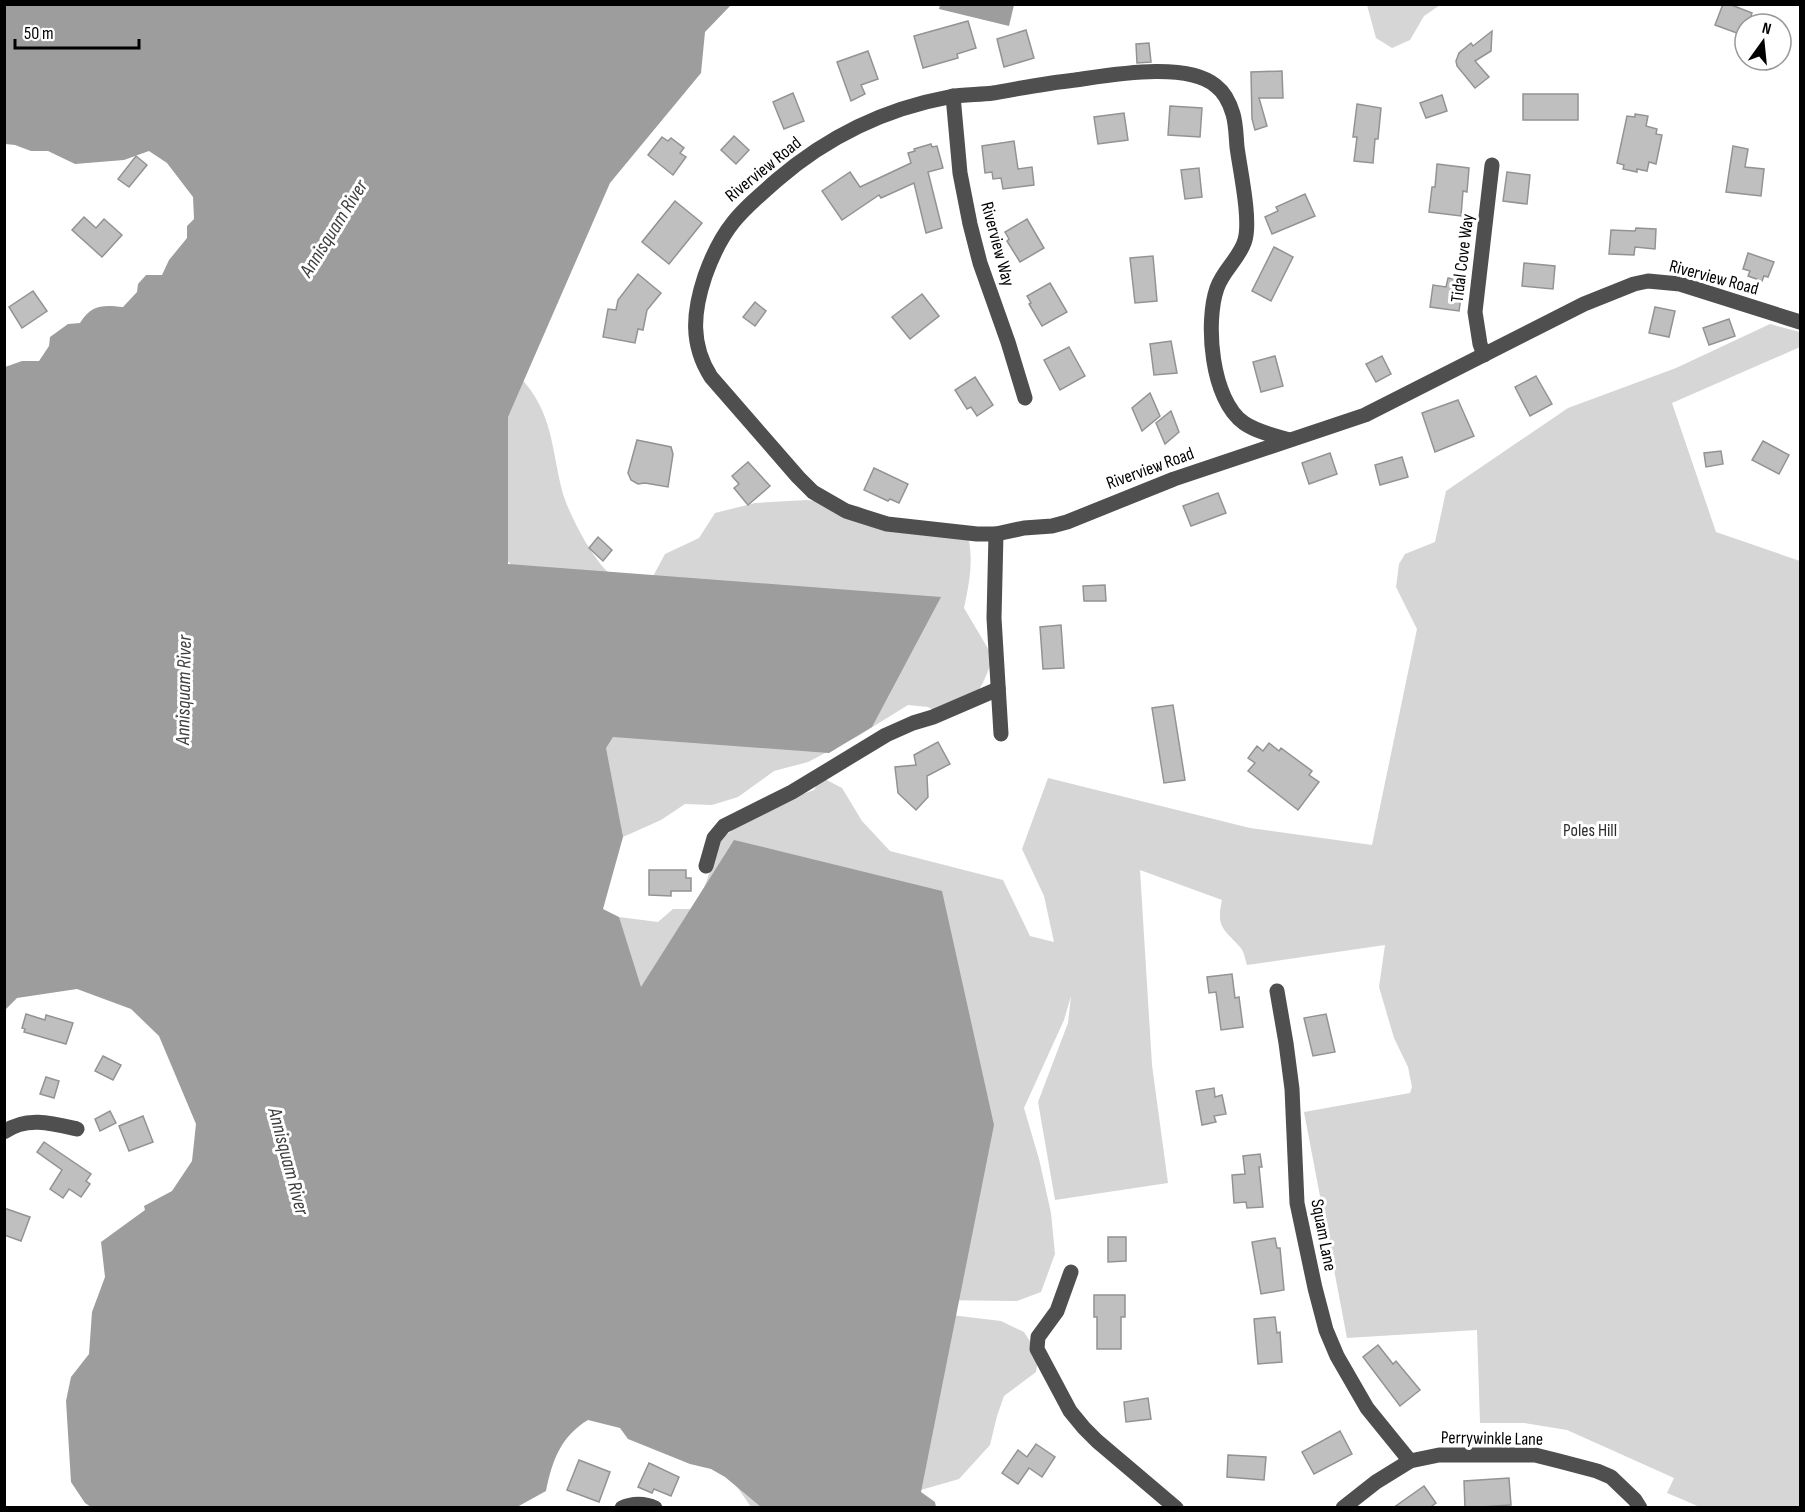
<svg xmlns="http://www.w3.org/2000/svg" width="1805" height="1512" viewBox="0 0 1805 1512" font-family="'Sofia Sans Condensed',sans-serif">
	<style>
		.green { fill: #d6d6d6 }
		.water { fill: #9d9d9d }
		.building { fill: #bfbfbf; stroke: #939393; stroke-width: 1.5 }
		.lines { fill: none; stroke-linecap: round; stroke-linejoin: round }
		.minor { stroke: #4f4f4f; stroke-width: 15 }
		.labels { text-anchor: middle; stroke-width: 6; stroke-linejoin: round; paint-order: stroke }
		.street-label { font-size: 18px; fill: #000; stroke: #fff }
		.park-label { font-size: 18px; fill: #2d2d2d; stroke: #fff }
		.water-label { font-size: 20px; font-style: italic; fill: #3e3e3e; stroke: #fff }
	</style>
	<rect width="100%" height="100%" fill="#fff"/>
	<!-- green -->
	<g class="green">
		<polygon points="1367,5 1440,5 1424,16 1410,40 1392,48 1376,38"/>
		<path d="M1770,324l30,8v15l-128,56 44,129 84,29v946h-100l-33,-14 7,-15 -107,-48 -43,-7h-44l-3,-93 -130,8 -43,-226 106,-19 2,-6 -4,-20 -14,-29 -15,-51 6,-42 -138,20c-2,-6 -3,-14 -7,-18 -17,-19 -24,-20 -18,-47l-82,-30 12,195 16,118 -113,17 -17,-98 30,-79 3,-27 -7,24 -40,88 15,51 12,54 4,41 -14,38 -24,9 -88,-1 22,15 50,6 23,11 15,23 -3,17 -32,24 -7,20 -7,29 -31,34 -38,11 -4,-6 -10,23h-156l-25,-36 -107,-554 39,5 15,-13h22l11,-26 14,-43 38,-30 56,-20 7,-13 21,11 20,33 28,30 113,29 27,56 24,6 -10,-46 -22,-47 26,-71 202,50 122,17 45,-216 -21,-42 3,-23 6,-10 30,-12 11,-51 122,-83 108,-40z"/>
		<path d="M519,376c35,37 32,73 44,118 7,22 29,64 46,79 9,9 24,14 35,20l21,-39 34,-16 16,-25 40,-10 52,-3 51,6 34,16 73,4c10,28 5,54 -1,82l29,49c-11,32 -17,45 -49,59l-16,-9 -20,-2 -50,31 -50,26 -34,9 -36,26 -26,8 -27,-1 -24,16 -38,17 -9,-14 -93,-248 -23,-24 9,-166z"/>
	</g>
	<!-- water -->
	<g class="water">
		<path d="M5,4l726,1 -26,27 -4,41 -91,110 -102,234v147l433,33 -69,130 -43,26 -216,-16 -7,11 17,89 -20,72 16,8 22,70 93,-147 208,51 52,234 -73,367 14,10 1,5h-175l-36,-30 -14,-8 -21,-5 -62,-25 -8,-11 -32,-8c-27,16 -36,41 -42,71l-29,16h-426l-6,-4 -14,-21 -5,-81 5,-24 18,-23 3,-42 13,-35 -4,-35 44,-32 -1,-4 28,-15 20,-30 4,-37 -37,-88 -28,-27 -54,-20 -60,9 -12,12v-643l17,-6h17l10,-15 1,-9 18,-13 12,-1c12,-19 23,-18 43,-16l14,-15 1,-8 8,-9h16l7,-15 18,-22v-12l7,-7 -1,-22 -26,-34 -18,-12 -25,9 -49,4 -27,-13h-17l-16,-6 -10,-1z"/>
		<polygon points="940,5 940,4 1014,5 1009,26 939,9"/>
	</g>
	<!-- building -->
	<g class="building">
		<polygon points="1723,4 1729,4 1752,13 1749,24 1745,24 1745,36 1715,25"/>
		<polygon points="968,21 976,48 957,54 958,58 923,68 914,36"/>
		<polygon points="1026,30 1034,58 1004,67 997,39"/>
		<polygon points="1492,31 1491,51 1475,61 1489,77 1475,88 1457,66 1456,61 1459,53 1471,43 1473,46"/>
		<polygon points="1149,43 1151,62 1137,63 1136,44"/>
		<polygon points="868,51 878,79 861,85 865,94 851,101 837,62"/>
		<polygon points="1282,71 1283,98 1259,98 1267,126 1255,130 1252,119 1251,72"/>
		<polygon points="793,93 804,121 784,129 773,102"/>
		<rect x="1523" y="94" width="55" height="26"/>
		<polygon points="1442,95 1447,111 1426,118 1420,103"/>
		<polygon points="1357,104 1381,108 1378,139 1375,139 1373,163 1354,161 1357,137 1353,137"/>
		<polygon points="1170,106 1202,108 1200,137 1168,135"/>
		<polygon points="1124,113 1128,140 1098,144 1094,117"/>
		<polygon points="1635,114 1648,116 1646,126 1657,129 1656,134 1662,135 1656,164 1649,162 1647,171 1637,169 1637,172 1623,169 1624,165 1617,163 1627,116 1635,117"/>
		<polygon points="734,136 749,150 736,164 721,150"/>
		<polygon points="662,137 668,141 671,138 684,148 680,153 686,157 673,175 648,155"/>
		<polygon points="1014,141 1018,169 1032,167 1034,185 1003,189 1001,178 993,179 992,172 985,173 982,146"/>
		<polygon points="931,144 932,147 937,146 943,168 928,172 942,228 926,233 914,183 881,198 879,195 842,220 822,191 850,172 860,187 911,163 908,153 915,151 914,149"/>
		<polygon points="1733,146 1748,149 1745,167 1764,169 1761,196 1726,192"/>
		<polygon points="136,156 147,165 129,187 118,179"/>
		<polygon points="1437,164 1469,168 1467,192 1463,191 1461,216 1429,212 1432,187 1435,187"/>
		<polygon points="1199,168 1202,197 1185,199 1181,170"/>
		<polygon points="1507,172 1530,175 1527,204 1503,201"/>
		<polygon points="1305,194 1315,216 1272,234 1265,217 1278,211 1276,207"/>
		<polygon points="675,201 702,223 669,264 642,242"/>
		<polygon points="84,217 96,228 104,219 122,235 102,257 72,230"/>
		<polygon points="1027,219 1044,248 1020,262 1007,241 1009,239 1005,232"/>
		<polygon points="1636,228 1656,229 1655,249 1635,247 1634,255 1609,254 1611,230 1635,231"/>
		<polygon points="1274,247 1293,257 1271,301 1252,291"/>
		<polygon points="1748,253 1774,262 1768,277 1764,276 1762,281 1748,276 1750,271 1743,269"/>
		<polygon points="1153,256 1157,301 1135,303 1130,258"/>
		<polygon points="1524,263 1555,266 1553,289 1522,286"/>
		<polygon points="638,274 661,293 647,310 643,330 638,329 635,343 603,337 608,309 616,310 618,300"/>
		<polygon points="1448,278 1460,280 1459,290 1462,290 1459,311 1430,307 1433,285 1446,287"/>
		<polygon points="1050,283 1067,312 1042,326 1029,304 1031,303 1027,296"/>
		<polygon points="33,291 47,311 22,328 9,307"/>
		<polygon points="922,294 939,316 910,339 892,317"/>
		<polygon points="755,302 766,311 755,326 743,317"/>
		<polygon points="1655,307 1675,311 1669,337 1649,333"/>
		<polygon points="1729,319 1735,336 1709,345 1703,328"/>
		<polygon points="1171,341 1177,373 1154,375 1150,344"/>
		<polygon points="1069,347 1085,376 1060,390 1044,360"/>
		<polygon points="1275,356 1283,386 1261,392 1253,362"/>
		<polygon points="1382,356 1391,374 1376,382 1366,364"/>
		<polygon points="1536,376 1552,404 1530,416 1515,387"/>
		<polygon points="975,377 993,405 977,416 971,407 967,409 955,390"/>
		<polygon points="1150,393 1160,416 1142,431 1132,408"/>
		<polygon points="1458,400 1474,436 1435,452 1422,413"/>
		<polygon points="1171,411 1179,432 1165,444 1156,423"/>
		<polygon points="637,440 671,447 673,454 668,487 645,483 638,484 631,480 628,473"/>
		<polygon points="1763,441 1789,455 1779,474 1752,460"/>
		<polygon points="1721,451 1723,464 1706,467 1704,453"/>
		<polygon points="1330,453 1337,474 1309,484 1302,463"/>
		<polygon points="1402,457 1408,477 1380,485 1375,465"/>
		<polygon points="748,462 770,486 748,505 734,488 739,484 732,476"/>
		<polygon points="874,468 908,484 899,503 890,499 888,501 864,490"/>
		<polygon points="1218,493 1226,513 1191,526 1183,506"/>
		<polygon points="598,537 612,550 603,561 589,548"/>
		<polygon points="1105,585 1106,601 1084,601 1083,586"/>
		<polygon points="1061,625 1064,668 1043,669 1040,627"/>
		<polygon points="1173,705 1185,780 1164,783 1152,708"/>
		<polygon points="938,742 950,764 927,776 928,797 916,810 898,793 895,767 916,765 914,755"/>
		<polygon points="1269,743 1279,751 1281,748 1312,771 1309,775 1319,782 1298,810 1248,771 1255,763 1248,758 1257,746 1263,751"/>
		<polygon points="649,870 686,870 686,878 691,878 691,891 671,891 671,896 649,895"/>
		<polygon points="1232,974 1235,998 1239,997 1243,1027 1221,1030 1216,992 1209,993 1207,977"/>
		<polygon points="26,1014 45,1020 46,1015 73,1023 66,1044 24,1032 25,1029 22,1028"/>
		<polygon points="1326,1014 1335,1052 1313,1056 1304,1018"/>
		<polygon points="103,1056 121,1065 113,1080 95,1071"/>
		<polygon points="46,1077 59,1081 54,1098 40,1094"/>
		<polygon points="1214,1088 1215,1097 1222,1095 1226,1114 1214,1116 1216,1122 1202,1125 1196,1091"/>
		<polygon points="110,1111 116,1123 100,1131 95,1119"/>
		<polygon points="143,1116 153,1142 129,1151 119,1126"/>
		<polygon points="44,1142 91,1174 86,1181 90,1184 81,1197 69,1189 63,1198 50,1189 62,1170 37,1152"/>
		<polygon points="1260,1154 1262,1167 1259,1167 1263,1207 1247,1208 1246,1202 1234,1203 1232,1175 1245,1174 1243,1156"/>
		<polygon points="4,1208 30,1217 21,1241 4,1235"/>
		<polygon points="1108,1237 1126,1237 1126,1261 1108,1262"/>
		<polygon points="1275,1238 1277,1248 1280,1248 1284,1290 1261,1294 1252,1242"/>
		<polygon points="1094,1295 1125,1295 1125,1317 1121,1317 1121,1349 1097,1349 1097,1317 1094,1317"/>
		<polygon points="1275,1317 1277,1333 1280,1332 1282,1362 1258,1364 1254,1319"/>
		<polygon points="1378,1345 1393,1364 1396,1361 1420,1390 1400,1406 1363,1357"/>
		<polygon points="1148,1398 1151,1419 1126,1422 1124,1402"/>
		<polygon points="1340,1431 1352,1454 1314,1474 1302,1452"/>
		<polygon points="1036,1444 1055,1457 1042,1477 1029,1468 1018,1484 1002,1473 1018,1450 1027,1457"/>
		<polygon points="1228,1455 1266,1457 1264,1480 1227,1477"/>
		<polygon points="579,1460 610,1472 599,1502 567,1490"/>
		<polygon points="649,1463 679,1477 671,1496 654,1489 652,1493 638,1487"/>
		<polygon points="1509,1478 1511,1505 1465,1508 1464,1481"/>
		<polygon points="1424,1486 1436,1503 1429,1508 1393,1508"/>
	</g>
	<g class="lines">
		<!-- minor -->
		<g class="minor">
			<polyline points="953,96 960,173 970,224 980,263 1008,342 1025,398"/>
			<polyline points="1484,355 1480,344 1475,312 1492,165"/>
			<path d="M1290,440c-15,-4 -33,-8 -46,-17 -33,-23 -39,-101 -27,-135 6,-18 23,-30 28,-48 6,-21 -5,-70 -8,-93 -1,-11 -1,-23 -4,-33 -3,-10 -9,-22 -17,-28 -29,-25 -105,-11 -141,-6 -27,3 -54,8 -82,13 -14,2 -29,1 -44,4 -65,12 -122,40 -172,83 -38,33 -55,48 -72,96 -12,36 -15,68 6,101l87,100 15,15 33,19 41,13 90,10h19l28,-6 28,-2 15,-4 107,-43 191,-64 219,-111 50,-20 14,-3 32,3 120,38"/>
			<polyline points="996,534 994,618 1001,734"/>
			<polyline points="706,866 714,838 724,826 792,792 886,735 913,723 933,717 998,689"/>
			<polyline points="1277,991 1286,1043 1292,1089 1297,1203 1315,1288 1326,1330 1337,1356 1367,1408 1410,1461"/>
			<path d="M4,1132c22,-16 48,-9 73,-3"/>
			<polyline points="1071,1272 1057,1311 1038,1337 1037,1349 1070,1411 1084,1428 1097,1441 1176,1508"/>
			<path d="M622,1508c10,-5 23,-5 33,0"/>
			<polyline points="1343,1508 1376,1482 1410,1461 1439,1455 1535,1455 1559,1461 1597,1471 1611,1477 1635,1500 1640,1508"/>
		</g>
	</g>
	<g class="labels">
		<!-- street labels -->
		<g class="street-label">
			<text transform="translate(763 169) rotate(-39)" y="6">Riverview Road</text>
			<text transform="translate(998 244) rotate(75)" y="6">Riverview Way</text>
			<text transform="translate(1462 258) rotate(-83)" y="6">Tidal Cove Way</text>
			<text transform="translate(1714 277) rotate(15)" y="6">Riverview Road</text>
			<text transform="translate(1150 468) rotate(-20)" y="6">Riverview Road</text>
			<text transform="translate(1324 1235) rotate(79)" y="6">Squam Lane</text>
			<text transform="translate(1492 1438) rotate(1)" y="6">Perrywinkle Lane</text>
		</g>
		<!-- park labels -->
		<g class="park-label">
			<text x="1590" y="836">Poles Hill</text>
		</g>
		<!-- water labels -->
		<g class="water-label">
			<text transform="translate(333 228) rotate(-58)" y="7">Annisquam River</text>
			<text transform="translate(183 690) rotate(-89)" y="7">Annisquam River</text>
			<text transform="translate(289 1161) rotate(75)" y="7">Annisquam River</text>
		</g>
	</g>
	<!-- border -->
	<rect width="1805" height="1512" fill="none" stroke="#000000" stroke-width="12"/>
	<!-- north arrow -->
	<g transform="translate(1763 42) rotate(15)"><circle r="28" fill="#ffffff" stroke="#999999" stroke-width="1.5"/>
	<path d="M0-4.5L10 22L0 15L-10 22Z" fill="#000000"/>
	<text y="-9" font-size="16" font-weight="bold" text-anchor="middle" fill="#000000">N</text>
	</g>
	<!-- scale -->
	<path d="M15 39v9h124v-9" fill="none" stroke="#000000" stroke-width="3"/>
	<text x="24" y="39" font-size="18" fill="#000000" stroke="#ffffff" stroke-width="4.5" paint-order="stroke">50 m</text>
</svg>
